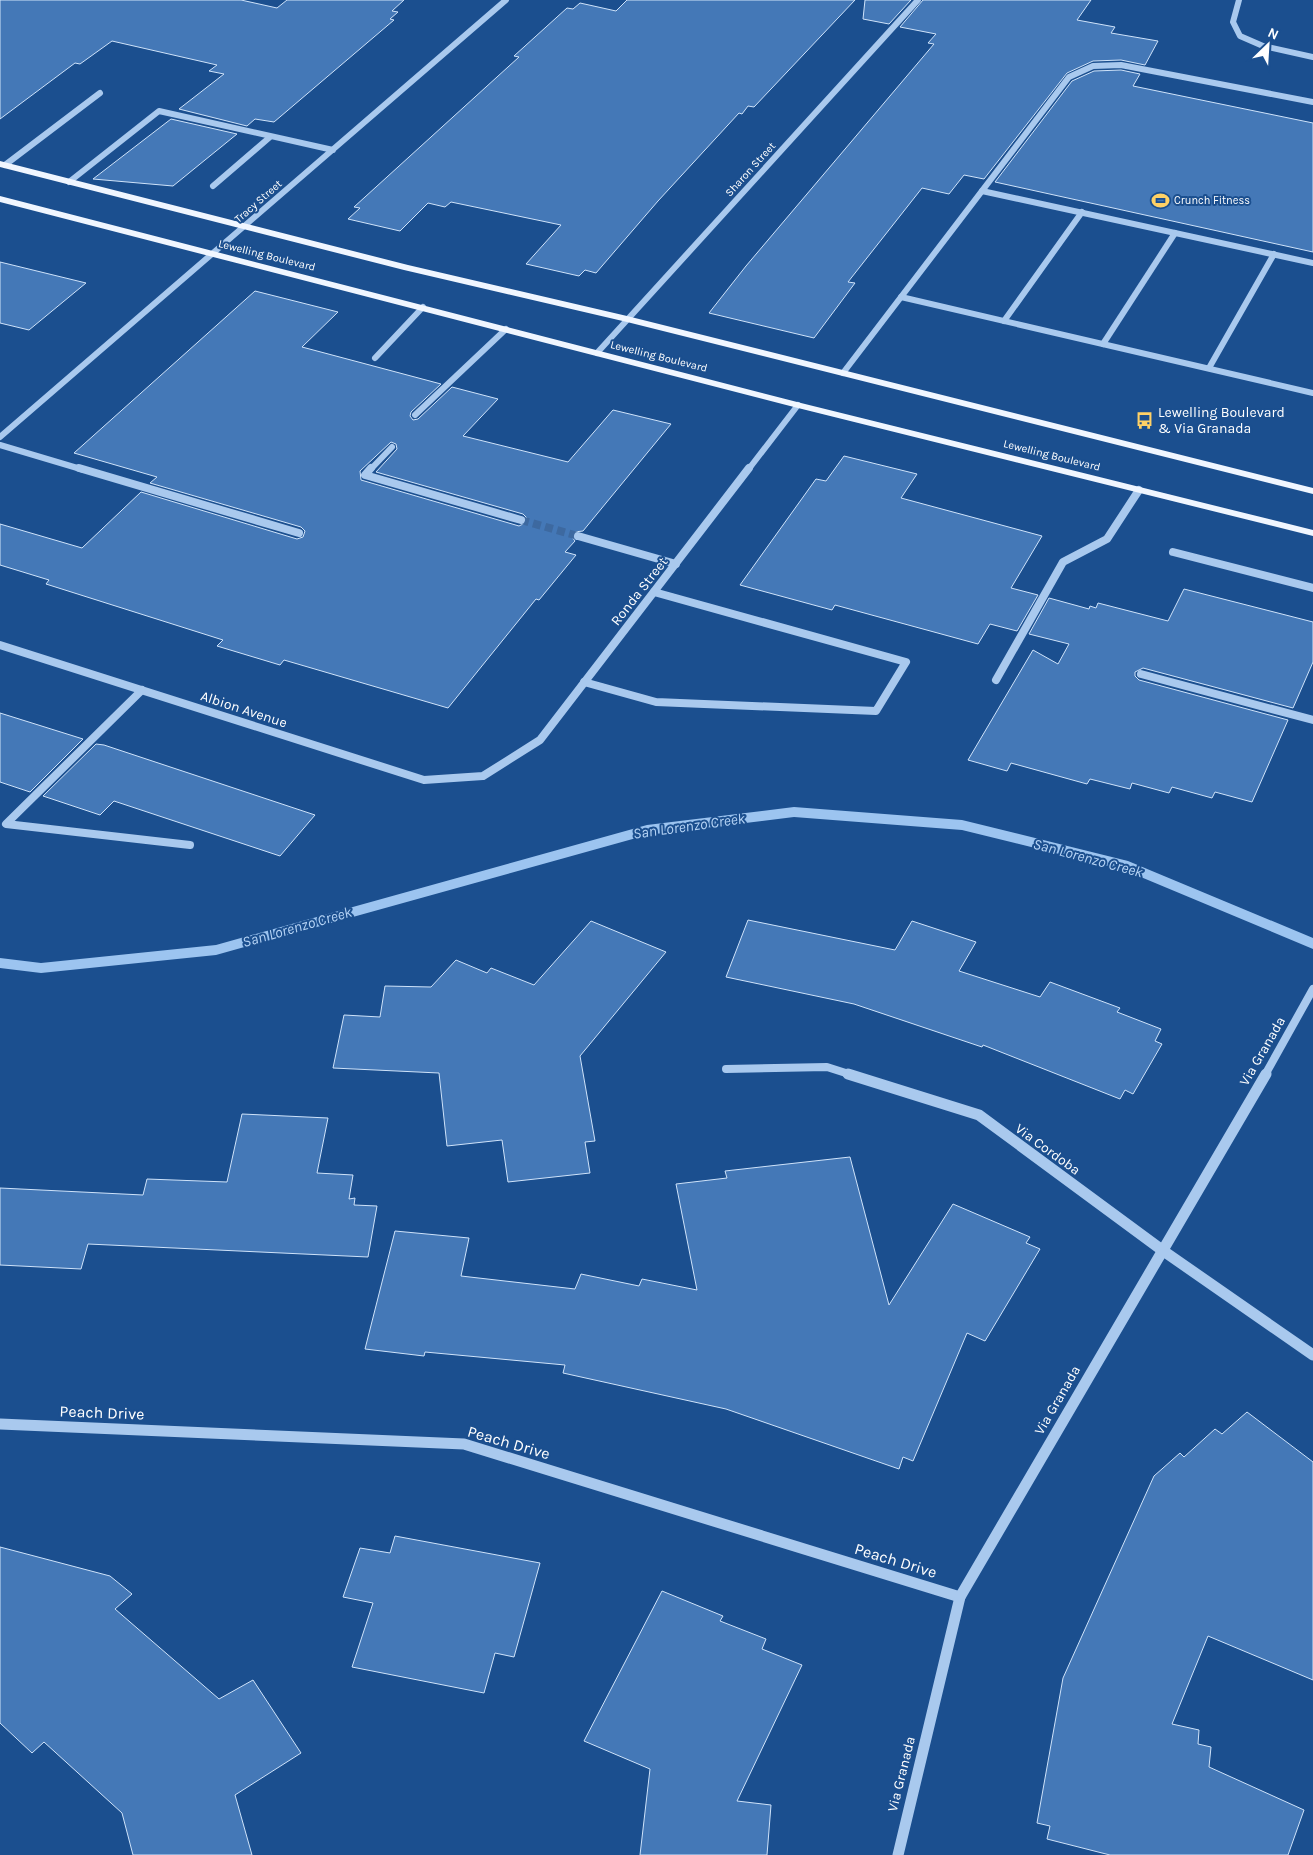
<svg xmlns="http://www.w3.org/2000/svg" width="1313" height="1855" viewBox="0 0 1313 1855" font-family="Karla,sans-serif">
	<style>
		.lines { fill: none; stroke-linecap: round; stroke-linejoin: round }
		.stream { fill: #9cc4f0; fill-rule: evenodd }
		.building { fill: #4478b7; stroke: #cfe3fa; fill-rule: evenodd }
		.minor-tunnel { stroke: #3d69a0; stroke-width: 8; stroke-dasharray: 8 4.5; stroke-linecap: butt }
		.minor-far2 { stroke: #a9c9ee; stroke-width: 6 }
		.minor-far1 { stroke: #a9c9ee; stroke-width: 8 }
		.minor { stroke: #a9c9ee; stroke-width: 11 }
		.major { fill: #f0f6ff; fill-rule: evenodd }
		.labels { text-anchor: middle; stroke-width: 4; stroke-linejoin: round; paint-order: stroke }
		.far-street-label { font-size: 11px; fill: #fff; stroke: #1b4f8f }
		.far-poi-label { font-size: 11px; fill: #fff; stroke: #1b4f8f; text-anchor: start }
		.poi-label { font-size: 14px; fill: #fff; stroke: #1b4f8f; text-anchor: start }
		.street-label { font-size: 14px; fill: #fff; stroke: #1b4f8f }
		.water-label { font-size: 15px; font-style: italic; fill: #b5d3f5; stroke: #1b4f8f }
		.near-street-label { font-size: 16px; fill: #fff; stroke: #1b4f8f }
	</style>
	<rect width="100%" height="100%" fill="#1b4f8f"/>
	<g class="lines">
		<!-- stream -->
		<polygon class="stream" points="794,807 962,820 1128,861 1313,938 1313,949 1124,870 962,830 794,817 647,835 216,955 41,973 0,968 0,958 41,963 216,945 647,825"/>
	</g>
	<!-- building -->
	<g class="building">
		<polygon points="0,0 241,0 277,8 287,0 404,0 392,11 398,12 390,19 394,20 274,122 255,119 247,126 179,109 224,74 209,71 217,65 112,41 80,64 75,63 0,119"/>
		<polygon points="627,0 855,0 754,107 748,106 742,114 739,113 658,201 596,273 585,270 579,276 526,264 561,225 451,202 445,207 428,203 400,231 348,219 360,208 354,207 519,57 514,56 567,8 573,9 580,3 616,11"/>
		<polygon points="865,0 911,0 889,24 863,19"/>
		<polygon points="923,0 1091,0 1077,20 1115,27 1111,33 1158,41 1145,65 1121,60 1093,61 1067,73 984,179 964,175 949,194 922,188 848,282 855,283 814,338 709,313 746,266 934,44 928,43 936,34 900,27"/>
		<polygon points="1121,70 1140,74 1133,86 1313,123 1313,252 995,182 1072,81 1094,71"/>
		<polygon points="171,119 237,134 173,186 93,179"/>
		<polygon points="0,262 86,283 29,330 0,323"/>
		<path d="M255,291l83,21 -36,35 139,37 -30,28 -1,4 3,4 5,-1 34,-32 46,12 -35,37 105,26 45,-52 58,14 -88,107 -9,1 -2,5 3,4 -10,11 11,3 -37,45 -3,-1 -88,109 -164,-48 -4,5 -63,-19 6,-6 -177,-56 3,-4 -49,-15v-41l82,24 59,-56 156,47 6,-2 2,-6 -4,-4 -151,-44 7,-6 -83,-24zM391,442l5,2 1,5 -21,23 147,42 4,4v4l-8,4 -158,-46 -1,-9z"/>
		<polygon points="844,456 917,474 901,498 1042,536 1011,588 1038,595 1017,631 990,624 978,644 835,605 832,610 740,585 816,479 826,481"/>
		<polygon points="1184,589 1313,622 1313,662 1293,708 1143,668 1135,672 1135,676 1139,680 1288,720 1252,802 1215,792 1212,798 1172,787 1169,793 1132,783 1130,789 1090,779 1087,784 1011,763 1007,771 968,760 1033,650 1058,664 1069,644 1029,634 1049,598 1089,609 1090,606 1096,608 1098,603 1168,621"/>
		<polygon points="0,713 83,739 30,792 0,782"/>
		<polygon points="96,744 104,745 315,815 280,856 114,801 100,815 43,796"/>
		<polygon points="748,920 895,950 912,921 976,942 959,971 1040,997 1050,982 1120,1008 1117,1012 1161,1029 1155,1041 1162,1044 1133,1094 1125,1090 1120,1099 983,1045 982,1047 854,1004 726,977"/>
		<polygon points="591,921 666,952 580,1056 595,1141 585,1142 590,1173 508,1182 502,1140 447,1146 439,1073 333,1068 344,1015 380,1017 385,986 431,987 456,960 487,973 491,968 534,985"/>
		<polygon points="242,1114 328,1118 317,1173 353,1175 349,1199 355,1198 354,1205 377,1206 368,1257 88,1244 81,1269 0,1265 0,1188 143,1195 147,1179 227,1182"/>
		<polygon points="850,1157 889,1305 953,1204 1030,1237 1026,1243 1040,1249 985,1341 967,1333 913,1461 903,1457 899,1469 726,1409 563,1373 565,1365 425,1352 424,1356 365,1349 395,1231 469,1238 461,1276 575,1289 581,1274 639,1286 642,1279 697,1290 676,1184 727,1178 725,1171"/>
		<polygon points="1247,1412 1313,1462 1313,1680 1208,1636 1172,1724 1199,1730 1198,1744 1211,1747 1209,1767 1304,1810 1288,1855 1110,1855 1047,1839 1050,1826 1037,1823 1063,1678 1154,1476 1180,1453 1184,1457 1215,1429 1222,1434"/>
		<polygon points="395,1536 540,1563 514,1657 495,1653 484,1693 352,1667 373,1603 343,1597 360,1548 390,1553"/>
		<polygon points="0,1547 110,1576 132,1594 115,1609 219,1699 253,1680 301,1753 235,1795 252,1855 133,1855 122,1813 44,1742 32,1753 0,1723"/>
		<polygon points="662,1591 723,1616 720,1621 766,1639 762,1649 802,1665 737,1801 771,1805 767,1855 640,1855 650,1769 584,1741"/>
	</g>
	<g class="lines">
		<!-- minor-tunnel -->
		<polyline class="minor-tunnel" points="521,520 578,536"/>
		<!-- minor-far2 -->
		<g class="minor-far2">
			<polyline points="1239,0 1233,22 1240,36 1263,46 1313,57"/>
			<polyline points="5,165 100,93"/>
			<polyline points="69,182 159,111 333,150"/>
			<polyline points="213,186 270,137"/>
			<polyline points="982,191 1313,263"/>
			<polyline points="901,297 1313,393"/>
			<polyline points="1004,321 1082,212"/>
			<polyline points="1103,344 1175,233"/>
			<polyline points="597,353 918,0"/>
			<polyline points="375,358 423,307"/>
			<polyline points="1209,368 1274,254"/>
			<polyline points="843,373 1069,77 1093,66 1121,65 1313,102"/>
			<polyline points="415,415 506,329"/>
			<polyline points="0,437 506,0"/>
			<polyline points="0,445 84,470"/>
			<polyline points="370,470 392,447"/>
			<polyline points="748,470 798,405"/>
		</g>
		<!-- minor-far1 -->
		<g class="minor-far1">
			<polyline points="79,468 299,533"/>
			<polyline points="371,468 365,475 521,520"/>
			<polyline points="578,536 676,564"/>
			<polyline points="1173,552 1313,588"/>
			<polyline points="0,645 424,780 483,776 540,740 749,468"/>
			<polyline points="1141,674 1313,720"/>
			<polyline points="996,680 1063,562 1107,539 1139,490"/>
			<polyline points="584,682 656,702 876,711 906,662 654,592"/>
			<polyline points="142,690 6,824 190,845"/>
			<polyline points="726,1069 827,1067 852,1075"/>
			<polyline points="1265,1075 1313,989"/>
		</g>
		<!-- minor -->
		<g class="minor">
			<polyline points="848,1074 979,1115 1162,1250 1313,1355"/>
			<polyline points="0,1424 464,1444 960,1597"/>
			<polyline points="898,1855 960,1597 1266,1074"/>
		</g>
		<!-- major -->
		<g class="major">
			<polygon points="0,161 408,265 627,316 1313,488 1313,494 627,322 404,270 0,167"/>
			<polygon points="0,196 801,403 1313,530 1313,536 794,407 0,202"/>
		</g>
	</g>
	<!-- icons -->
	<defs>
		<symbol id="stadium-bare" viewBox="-9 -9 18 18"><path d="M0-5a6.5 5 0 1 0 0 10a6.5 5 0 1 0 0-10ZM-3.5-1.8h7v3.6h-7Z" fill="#ffd166" stroke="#1b4f8f" stroke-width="2.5" paint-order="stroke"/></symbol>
		<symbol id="bus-bare" viewBox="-9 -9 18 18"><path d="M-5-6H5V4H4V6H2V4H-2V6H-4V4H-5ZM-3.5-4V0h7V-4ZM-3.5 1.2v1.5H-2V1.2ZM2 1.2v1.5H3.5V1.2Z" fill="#ffd166" stroke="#1b4f8f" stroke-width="2.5" paint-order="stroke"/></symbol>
	</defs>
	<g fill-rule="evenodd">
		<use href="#stadium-bare" x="1148" y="188" width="25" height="25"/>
		<use href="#bus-bare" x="1132" y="408" width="25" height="25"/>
	</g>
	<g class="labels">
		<!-- far-street labels -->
		<g class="far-street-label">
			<text transform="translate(750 169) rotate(-48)" y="4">Sharon Street</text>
			<text transform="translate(258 201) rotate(-41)" y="4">Tracy Street</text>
			<text transform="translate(267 255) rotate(14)" y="4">Lewelling Boulevard</text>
			<text transform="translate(659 356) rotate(14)" y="4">Lewelling Boulevard</text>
			<text transform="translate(1052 455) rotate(14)" y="4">Lewelling Boulevard</text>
		</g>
		<!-- far-poi labels -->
		<g class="far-poi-label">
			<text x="1174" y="204">Crunch Fitness</text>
		</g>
		<!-- poi labels -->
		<g class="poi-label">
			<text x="1158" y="417">Lewelling Boulevard<tspan x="1158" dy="16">&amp; Via Granada</tspan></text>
		</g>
		<!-- street labels -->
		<g class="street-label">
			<text transform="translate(639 591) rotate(-52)" y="5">Ronda Street</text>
			<text transform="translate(244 709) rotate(18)" y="5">Albion Avenue</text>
			<text transform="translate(1262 1051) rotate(-60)" y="5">Via Granada</text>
			<text transform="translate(1048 1149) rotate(36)" y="5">Via Cordoba</text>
			<text transform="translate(1057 1400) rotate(-60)" y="5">Via Granada</text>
			<text transform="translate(901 1774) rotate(-76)" y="5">Via Granada</text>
		</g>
		<!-- water labels -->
		<g class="water-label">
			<text transform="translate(689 826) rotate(-8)" y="5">San Lorenzo Creek</text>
			<text transform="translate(1088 858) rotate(15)" y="5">San Lorenzo Creek</text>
			<text transform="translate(297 927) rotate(-16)" y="5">San Lorenzo Creek</text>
		</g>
		<!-- near-street labels -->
		<g class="near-street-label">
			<text transform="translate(102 1412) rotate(2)" y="6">Peach Drive</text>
			<text transform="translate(509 1442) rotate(16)" y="6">Peach Drive</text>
			<text transform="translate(896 1560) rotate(17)" y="6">Peach Drive</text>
		</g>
	</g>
	<!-- north arrow -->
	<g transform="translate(1268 45) rotate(25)" stroke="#1b4f8f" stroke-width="4" paint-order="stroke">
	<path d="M0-4L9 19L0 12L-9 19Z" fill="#ffffff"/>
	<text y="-8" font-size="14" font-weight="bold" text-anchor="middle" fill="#ffffff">N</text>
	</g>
</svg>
